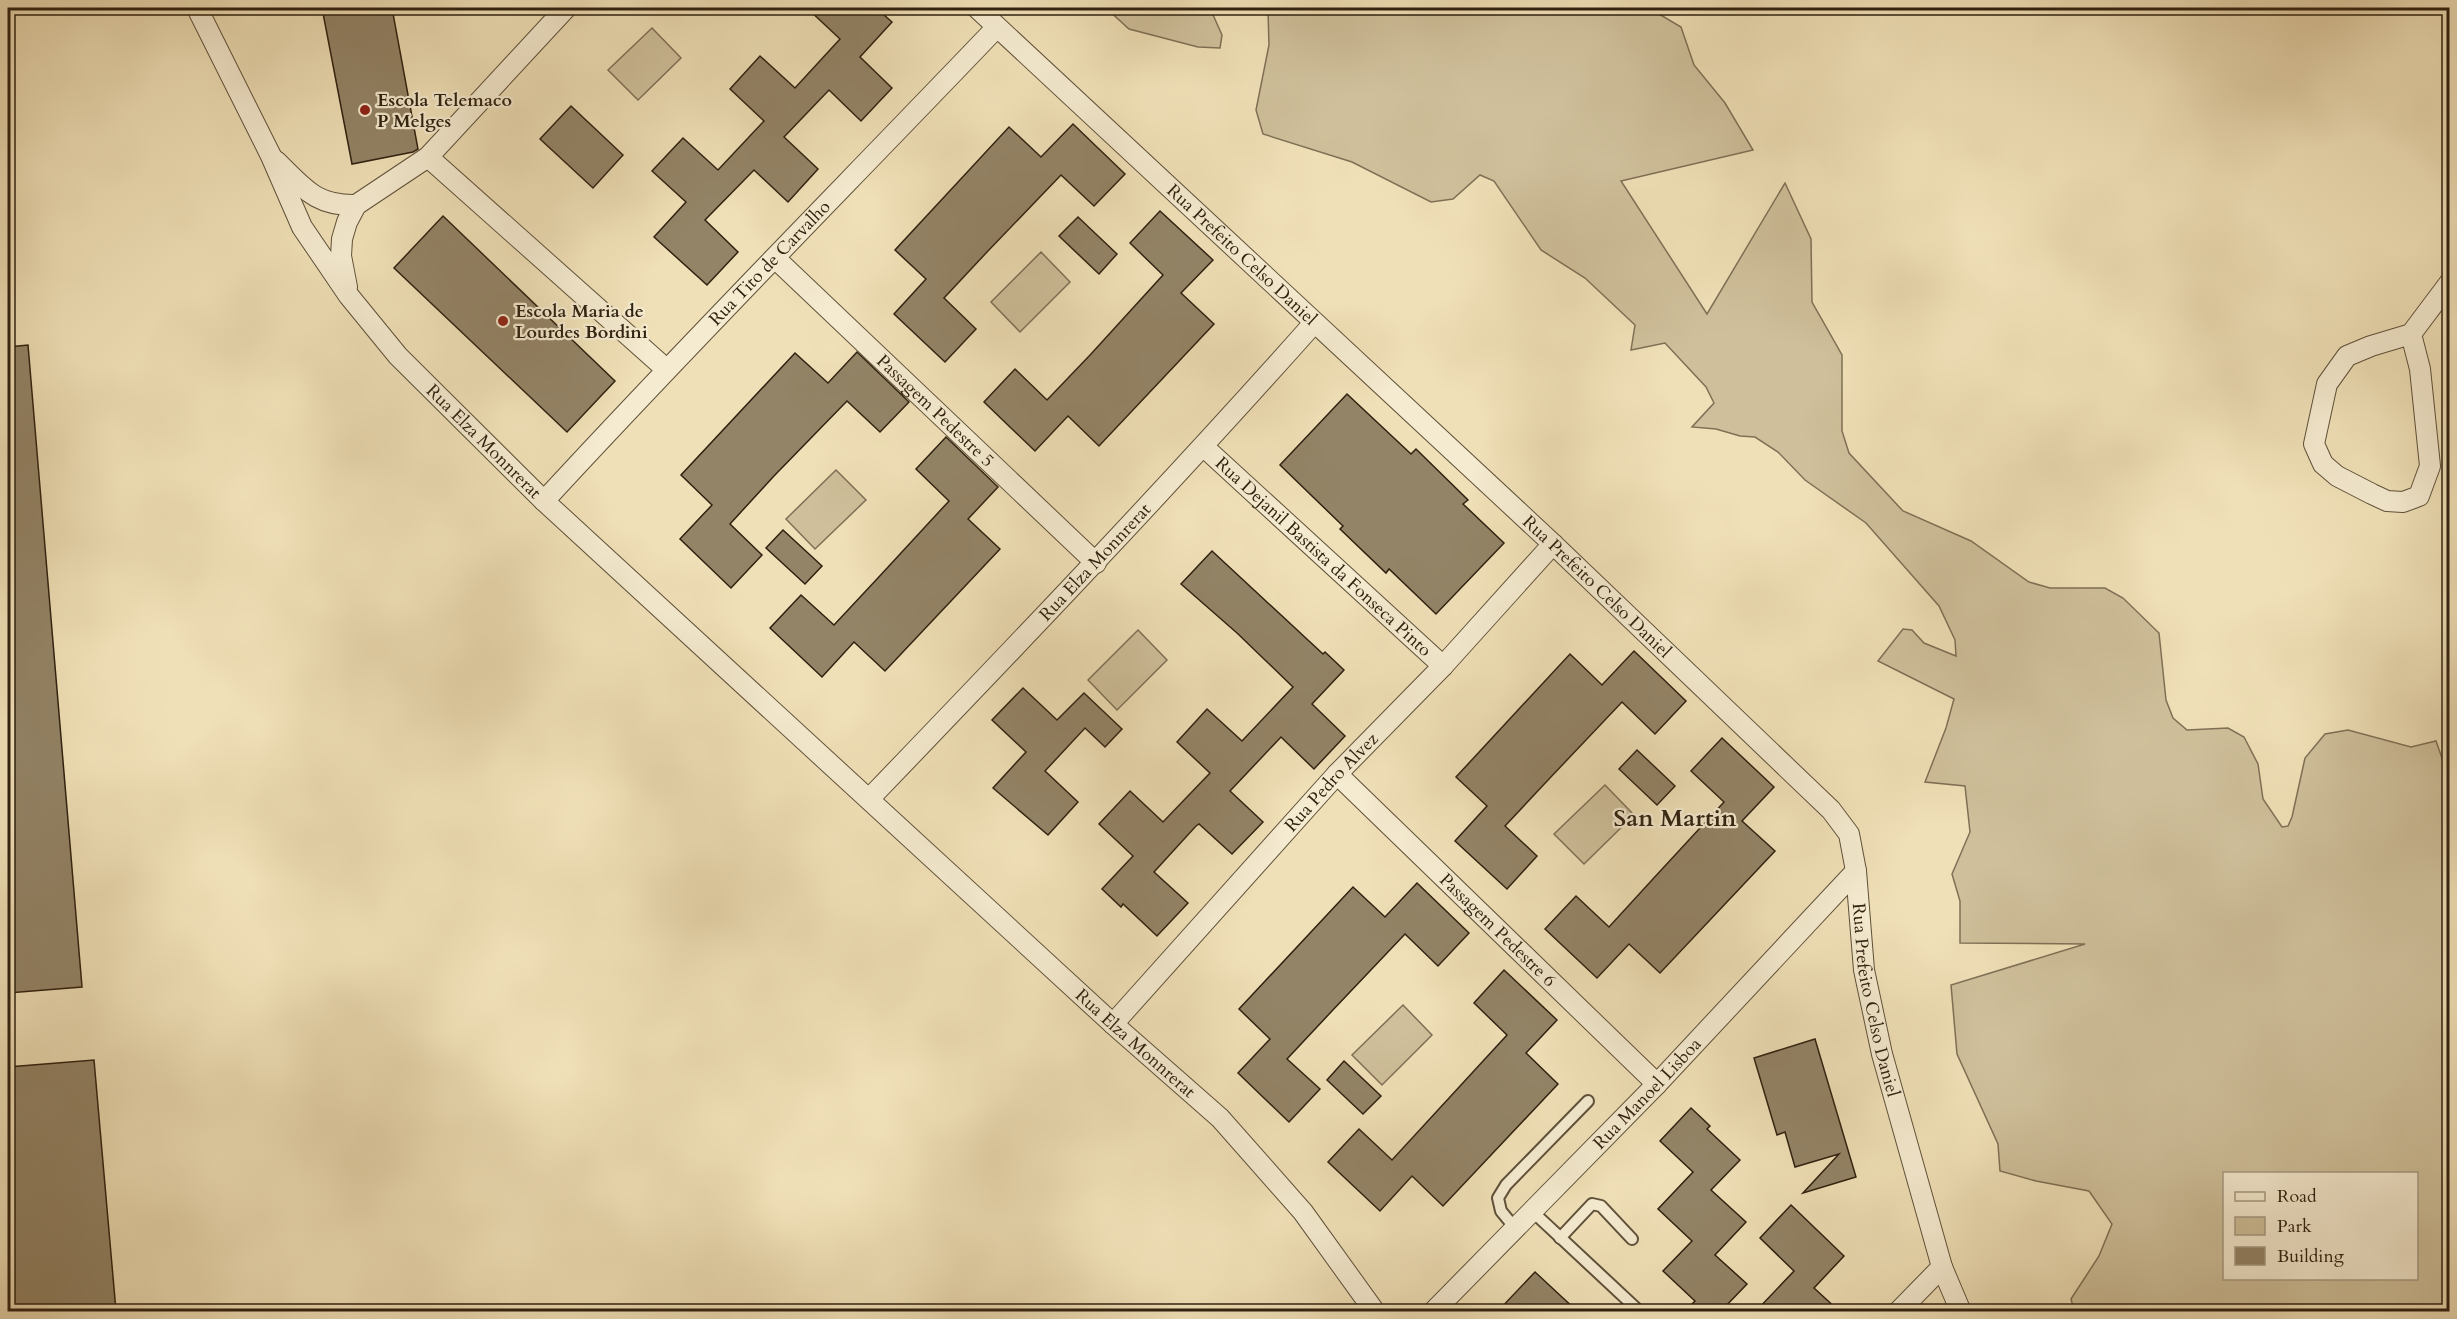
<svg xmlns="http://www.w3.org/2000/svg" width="2457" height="1319" viewBox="0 0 2457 1319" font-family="Cardo,serif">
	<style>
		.green { fill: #cfc09b; stroke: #7f7056; stroke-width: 1.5; fill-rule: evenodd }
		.building { fill: #938467; stroke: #2f2110; stroke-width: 1.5 }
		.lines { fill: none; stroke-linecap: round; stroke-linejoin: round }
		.service-casing { stroke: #5f513a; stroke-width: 14 }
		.minor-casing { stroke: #5f513a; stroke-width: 22 }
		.service { stroke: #f5ebd0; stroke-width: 10 }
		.minor { stroke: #f5ebd0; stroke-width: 20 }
		.poi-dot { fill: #8f2418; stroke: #f5ebd0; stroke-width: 2 }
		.labels { text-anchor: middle; stroke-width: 4.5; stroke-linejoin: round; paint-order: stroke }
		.poi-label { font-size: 18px; font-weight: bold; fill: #2f2110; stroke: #f5ebd0; text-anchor: start }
		.street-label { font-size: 18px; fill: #2f2110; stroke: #f5ebd0 }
		.district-label { font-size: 24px; font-weight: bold; fill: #2f2110; stroke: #f5ebd0 }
	</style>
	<rect width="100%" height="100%" fill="#f0e0b7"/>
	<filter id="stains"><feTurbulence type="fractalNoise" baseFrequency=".00333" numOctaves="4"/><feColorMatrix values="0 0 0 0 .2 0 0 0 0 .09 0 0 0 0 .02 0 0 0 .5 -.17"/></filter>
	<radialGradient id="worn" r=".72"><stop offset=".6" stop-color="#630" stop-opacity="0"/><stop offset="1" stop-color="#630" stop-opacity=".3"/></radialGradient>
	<!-- green -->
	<g class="green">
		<polygon points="1106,8 1210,8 1222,35 1220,48 1198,47 1129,29"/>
		<path d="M1266,8h383l32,19 13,38 31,38 28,47 -132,31 86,133 78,-131 26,56 1,63 30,53v76l7,22 54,58 68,30 58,41 21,6h55l18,10 36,35 7,67 7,18 14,12 41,-2 16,9 14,27 5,35 19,28 6,-1 4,-9 13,-59 20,-24 23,-4 63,17 25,-6 14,40 -1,530h-375l-3,-12 28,-43 13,-32 -23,-33 -53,-10 -36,-10 -2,-27 -41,-90 -6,-69 134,-41 -125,-1v-42l-8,-27 18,-42 -5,-46 -40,-4 21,-54 8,-29 -76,-38 25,-32 9,1 12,13 32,13 -1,-16 -16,-34 -73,-83 -61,-43 -27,-28 -23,-15 -15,-1 -24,-7 -24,-2 22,-24 -8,-16 -41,-44 -34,7 4,-25 -50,-47 -44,-28 -47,-69 -14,-6 -27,24 -22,3 -79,-40 -89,-28 -7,-24 13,-65 -1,-34zM2224,1174h192v104h-192z"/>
		<polygon points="652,28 681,58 638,100 608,70"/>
		<polygon points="1041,252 1070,282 1020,332 991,302"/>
		<polygon points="836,470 866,500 815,549 786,519"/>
		<polygon points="1138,630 1167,660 1117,710 1088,680"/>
		<polygon points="1605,785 1634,815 1584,864 1554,834"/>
		<polygon points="1403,1005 1432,1035 1382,1085 1352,1055"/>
	</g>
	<!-- building -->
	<g class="building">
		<polygon points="322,8 392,8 418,149 413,152 352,164"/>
		<polygon points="807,8 876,8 892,22 860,57 892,88 861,121 829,90 784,137 818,169 788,202 754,170 705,220 738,252 707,285 654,237 686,202 652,171 683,138 718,170 764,121 730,89 760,56 795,88 840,39"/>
		<polygon points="571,106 623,155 593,188 540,139"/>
		<polygon points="1073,124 1125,174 1094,206 1061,175 987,252 944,298 976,329 945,362 894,314 926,279 895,250 1009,127 1041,157"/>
		<polygon points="1160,211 1213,260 1181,293 1214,324 1099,446 1068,416 1035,451 984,402 1015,369 1047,400 1091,354 1163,275 1130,243"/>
		<polygon points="443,216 615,381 567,432 394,268"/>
		<polygon points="1078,217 1117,254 1099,274 1059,236"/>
		<polygon points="28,345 82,987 8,993 8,347"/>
		<polygon points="857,352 909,402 880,432 847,401 773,477 730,524 762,555 731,588 680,539 712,505 681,475 795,353 828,383"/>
		<polygon points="1347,394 1411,454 1416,449 1468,500 1463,504 1504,543 1436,614 1389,569 1386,573 1340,529 1343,526 1280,465"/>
		<polygon points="946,437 998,487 968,519 1000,549 885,671 854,642 822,677 770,628 801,595 834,625 877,579 949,501 916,469"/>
		<polygon points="783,530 822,566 805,584 766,548"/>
		<polygon points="1212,551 1323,654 1325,652 1344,670 1312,704 1345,736 1314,769 1281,737 1230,791 1263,822 1232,854 1199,824 1196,826 1154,872 1188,903 1157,936 1123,904 1121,907 1102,889 1133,856 1099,824 1130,791 1163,822 1210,773 1177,742 1207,709 1242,741 1293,687 1237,633 1181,584"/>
		<polygon points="1634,651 1686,701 1655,734 1622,702 1549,779 1505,826 1537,856 1507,889 1455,841 1487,806 1456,777 1570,654 1602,685"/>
		<polygon points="1023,688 1057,720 1084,693 1122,729 1105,747 1085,728 1045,771 1078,802 1048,835 993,788 1026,752 992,720"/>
		<polygon points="1722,738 1774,787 1742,821 1775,851 1660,973 1629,944 1597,978 1545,929 1576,896 1609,927 1652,880 1724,802 1691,771"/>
		<polygon points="1637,750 1675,786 1657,805 1619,769"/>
		<polygon points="1417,883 1469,933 1438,966 1405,934 1331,1012 1287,1059 1320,1089 1289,1122 1238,1073 1270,1039 1239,1009 1353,887 1385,917"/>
		<polygon points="1504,970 1557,1020 1526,1053 1558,1084 1443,1206 1412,1176 1380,1211 1328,1162 1359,1129 1392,1160 1507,1035 1474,1003"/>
		<polygon points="1815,1039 1856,1177 1803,1193 1839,1154 1795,1167 1785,1132 1777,1135 1754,1058"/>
		<polygon points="94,1060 116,1311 8,1311 8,1067"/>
		<polygon points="1344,1061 1381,1096 1363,1114 1327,1080"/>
		<polygon points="1691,1108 1710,1126 1707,1129 1740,1160 1711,1190 1746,1222 1715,1255 1747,1284 1721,1311 1685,1311 1695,1301 1663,1271 1692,1241 1658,1209 1693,1172 1660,1141"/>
		<polygon points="1791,1205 1844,1256 1814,1288 1839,1311 1756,1311 1794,1271 1760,1238"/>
		<polygon points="1535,1272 1577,1311 1498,1311"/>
	</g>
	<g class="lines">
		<defs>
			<g id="service">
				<polyline points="1532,1211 1638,1310"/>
				<polyline points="1515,1228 1501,1211 1498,1198 1506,1185 1588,1101"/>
				<polyline points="1560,1238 1592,1204 1601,1206 1632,1239"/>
			</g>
			<g id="minor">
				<path id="s1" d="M197,8l74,148 31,71 47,69 49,60 146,145 569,523 107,94 83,94 72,100"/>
				<path id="s2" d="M977,8l576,536 278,266 18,24 7,37 8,99 18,84 60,213 19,45"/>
				<polyline points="428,157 666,369"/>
				<path d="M276,161c28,27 39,45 80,44"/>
				<path id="s3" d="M776,259l320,304"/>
				<polyline points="347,287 341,256 342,239 347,222 356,205 428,157 566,8"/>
				<polyline points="2411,334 2420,369 2430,466 2419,496 2403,502 2387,501 2372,494 2337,476 2323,464 2314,444 2327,384 2347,356 2371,346 2411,334 2450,282"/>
				<path id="s4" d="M1204,447l239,219"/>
				<path id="s5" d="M544,501c148,-161 302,-316 453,-474"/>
				<path id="s6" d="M1337,774l320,310"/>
				<path id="s7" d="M870,798c150,-156 300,-313 444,-475"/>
				<path id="s8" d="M1113,1024l224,-250 106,-108 110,-122"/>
				<path id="s9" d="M1433,1312l224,-228 199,-213"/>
				<polyline points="1898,1312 1942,1267"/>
			</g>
		</defs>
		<!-- service casing -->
		<use href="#service" class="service-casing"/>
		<!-- minor casing -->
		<use href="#minor" class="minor-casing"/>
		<!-- service -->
		<use href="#service" class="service"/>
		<!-- minor -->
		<use href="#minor" class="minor"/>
	</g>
	<!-- markers -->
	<g class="poi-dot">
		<circle cx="365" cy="110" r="6"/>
		<circle cx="503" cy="321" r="6"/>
	</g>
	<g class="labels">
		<!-- poi labels -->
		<g class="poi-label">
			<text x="377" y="106">Escola Telemaco<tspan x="377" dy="21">P Melges</tspan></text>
			<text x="515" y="317">Escola Maria de<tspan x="515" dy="21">Lourdes Bordini</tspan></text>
		</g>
		<!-- street labels -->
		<g class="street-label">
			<text dy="6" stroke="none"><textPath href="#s2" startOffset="362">Rua Prefeito Celso Daniel</textPath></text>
			<text dy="6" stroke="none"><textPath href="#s5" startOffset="328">Rua Tito de Carvalho</textPath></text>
			<text dy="6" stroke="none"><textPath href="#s3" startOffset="220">Passagem Pedestre 5</textPath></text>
			<text dy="6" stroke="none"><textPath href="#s1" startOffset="525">Rua Elza Monnrerat</textPath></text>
			<text dy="6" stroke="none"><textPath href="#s4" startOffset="162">Rua Dejanil Bastista da Fonseca Pinto</textPath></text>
			<text dy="6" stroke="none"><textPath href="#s7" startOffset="326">Rua Elza Monnrerat</textPath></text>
			<text dy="6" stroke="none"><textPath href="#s2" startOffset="848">Rua Prefeito Celso Daniel</textPath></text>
			<text dy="6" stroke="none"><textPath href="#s8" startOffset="326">Rua Pedro Alvez</textPath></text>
			<text dy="6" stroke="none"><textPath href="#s6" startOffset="224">Passagem Pedestre 6</textPath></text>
			<text dy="6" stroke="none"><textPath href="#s2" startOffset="1370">Rua Prefeito Celso Daniel</textPath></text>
			<text dy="6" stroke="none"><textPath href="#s1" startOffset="1412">Rua Elza Monnrerat</textPath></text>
			<text dy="6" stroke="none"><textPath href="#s9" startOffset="306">Rua Manoel Lisboa</textPath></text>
		</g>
		<!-- district labels -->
		<g class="district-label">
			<text x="1675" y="826">San Martin</text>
		</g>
	</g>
	<!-- margin -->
	<rect width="2457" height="1319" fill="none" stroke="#f0e0b7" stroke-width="30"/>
	<rect x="9" y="9" width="2439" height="1301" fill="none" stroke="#2f2110" stroke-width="3"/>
	<rect x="15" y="15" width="2427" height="1289" fill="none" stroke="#2f2110" stroke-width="1.5"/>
	<!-- legend -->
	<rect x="2223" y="1172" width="195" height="108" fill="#f5ebd0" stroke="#a69a83" stroke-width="1.5"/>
	<rect x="2235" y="1192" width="30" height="9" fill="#f5ebd0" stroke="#a69a83" stroke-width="1.5"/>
	<text x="2277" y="1202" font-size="18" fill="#2f2110">Road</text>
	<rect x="2235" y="1217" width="30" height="18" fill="#cfc09b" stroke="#a69a83" stroke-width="1.5"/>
	<text x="2277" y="1232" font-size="18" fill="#2f2110">Park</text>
	<rect x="2235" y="1247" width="30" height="18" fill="#938467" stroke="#a69a83" stroke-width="1.5"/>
	<text x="2277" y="1262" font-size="18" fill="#2f2110">Building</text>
	<rect width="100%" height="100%" filter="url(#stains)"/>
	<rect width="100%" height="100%" fill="url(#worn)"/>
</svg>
